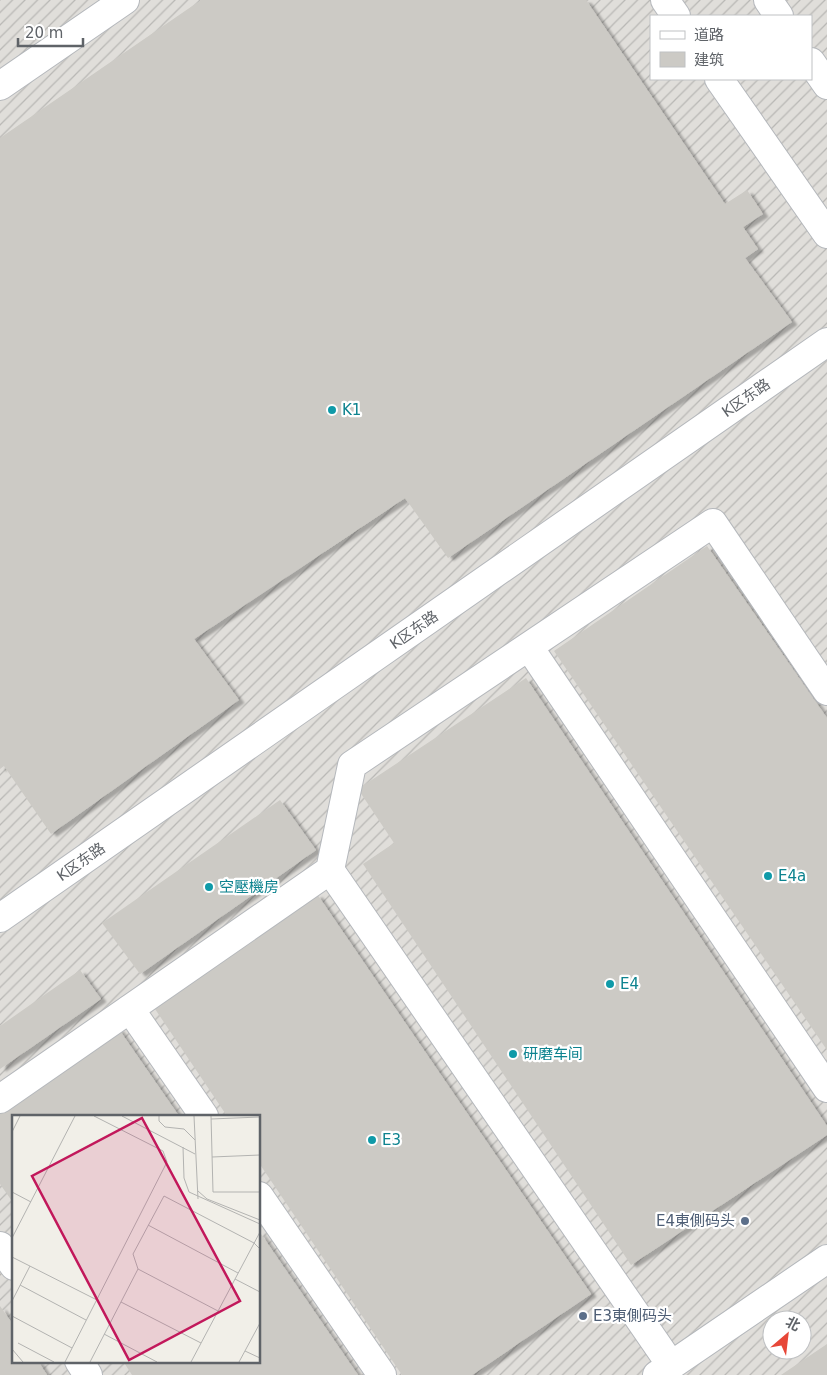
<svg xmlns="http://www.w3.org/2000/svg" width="827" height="1375" viewBox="0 0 827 1375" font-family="'DejaVu Sans','Noto Sans SC',sans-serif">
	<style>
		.industrial { fill: url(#industrial-furrows); fill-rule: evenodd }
		.building { fill: #cccac5; filter: url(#shadow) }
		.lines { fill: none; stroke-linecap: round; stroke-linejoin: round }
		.minor-casing { stroke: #b5b8bc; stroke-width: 30 }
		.minor { stroke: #fff; stroke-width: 28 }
		.culture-dot { fill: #0f9aa8; stroke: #fff; stroke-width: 2 }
		.service-dot { fill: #5c6f8a; stroke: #fff; stroke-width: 2 }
		.labels { text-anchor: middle; stroke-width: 4.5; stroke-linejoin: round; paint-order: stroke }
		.street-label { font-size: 15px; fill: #5f6368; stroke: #fff }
		.culture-label { font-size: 15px; fill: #0d838f; stroke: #fff; text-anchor: start }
		.service-label { font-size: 15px; fill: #4e5e75; stroke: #fff; text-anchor: end }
		.inset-road { fill: none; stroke: #b3b3b1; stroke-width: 1 }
		.view { fill: #c2185b; fill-opacity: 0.15; stroke: #c2185b; stroke-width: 2.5 }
		.inset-edge { fill: none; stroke: #5f6368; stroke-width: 2.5 }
	</style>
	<defs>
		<pattern id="industrial-furrows" width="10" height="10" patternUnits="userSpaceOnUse" patternTransform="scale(1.25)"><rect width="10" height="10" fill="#e0deda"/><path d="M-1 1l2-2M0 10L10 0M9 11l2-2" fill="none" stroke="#b9b8b5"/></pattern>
		<filter id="shadow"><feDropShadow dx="5.5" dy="3" stdDeviation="1" flood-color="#0004"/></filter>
	</defs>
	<rect width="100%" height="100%" fill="#f1efe8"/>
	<!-- industrial -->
	<path class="industrial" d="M0,0h827v1375h-827zM651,16h160v63h-160zM14,1116h245v245h-245zM772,1320h30v30h-30z"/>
	<!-- building -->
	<g class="building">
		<polygon points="201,0 586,0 725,204 747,190 763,214 743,227 758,249 745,258 792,322 448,558 405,498 194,639 239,700 51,834 4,766 0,769 0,138"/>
		<polygon points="707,546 827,718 827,1050 554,651"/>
		<polygon points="526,678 827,1126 827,1135 631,1265 363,864 394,843 358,789"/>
		<polygon points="280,800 316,850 140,974 102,923"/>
		<polygon points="317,894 591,1294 472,1375 402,1375 259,1163 259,1116 227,1116 153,1006"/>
		<polygon points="80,970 101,999 0,1069 0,1026"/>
		<polygon points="118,1028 179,1116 14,1116 14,1204 0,1184 0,1109"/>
		<polygon points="259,1231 358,1375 132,1375 123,1361 259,1361"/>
		<polygon points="0,1306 14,1326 14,1361 38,1361 47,1375 0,1375"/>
		<polygon points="827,1344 827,1375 781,1375"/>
	</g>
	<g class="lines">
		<defs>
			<g id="minor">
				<polyline points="665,0 676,16"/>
				<polyline points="768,0 779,16"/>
				<polyline points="811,62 827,85"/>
				<polyline points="719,79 827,234"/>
				<polyline points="0,86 125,0"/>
				<polyline points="529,647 827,1088"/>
				<polyline points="330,870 671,1365"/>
				<polyline points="0,918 827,342"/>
				<polyline points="130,1009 204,1116"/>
				<polyline points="0,1099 330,870 352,765 713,523 827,691"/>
				<polyline points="259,1196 382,1375"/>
				<polyline points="0,1246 14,1266"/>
				<polyline points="79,1361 88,1375"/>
				<polyline points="657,1375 827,1259"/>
			</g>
		</defs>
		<!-- minor casing -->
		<use href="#minor" class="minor-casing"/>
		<!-- minor -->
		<use href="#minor" class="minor"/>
	</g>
	<!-- markers -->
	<g class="culture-dot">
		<circle cx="332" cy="410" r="5"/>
		<circle cx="768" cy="876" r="5"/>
		<circle cx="209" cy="887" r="5"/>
		<circle cx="610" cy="984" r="5"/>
		<circle cx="513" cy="1054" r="5"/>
		<circle cx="372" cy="1140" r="5"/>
	</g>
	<g class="service-dot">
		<circle cx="745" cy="1221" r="5"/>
		<circle cx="583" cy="1316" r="5"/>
	</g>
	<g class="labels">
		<!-- street labels -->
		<g class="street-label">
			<text transform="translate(746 398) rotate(-35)" y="5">K区东路</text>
			<text transform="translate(414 630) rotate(-35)" y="5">K区东路</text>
			<text transform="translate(81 862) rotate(-35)" y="5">K区东路</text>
		</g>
		<!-- culture labels -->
		<g class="culture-label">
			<text x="342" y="415">K1</text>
			<text x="778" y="881">E4a</text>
			<text x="219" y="892">空壓機房</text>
			<text x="620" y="989">E4</text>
			<text x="523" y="1059">研磨车间</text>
			<text x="382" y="1145">E3</text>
		</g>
		<!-- service labels -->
		<g class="service-label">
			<text x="735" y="1226">E4東側码头</text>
			<text x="593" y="1321" text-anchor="start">E3東側码头</text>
		</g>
	</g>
	<!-- overview -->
	<g transform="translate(12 1115)">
		<rect width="248" height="248" fill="#f1efe8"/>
		<path class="inset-road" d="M110,1l73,38M147,1v5l6,6 19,2 11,11M182,1l4,83M199,1l2,76h47M199,4l49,-2M0,17l8,-16M171,32l1,31 5,14 71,32M200,42l48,-2M186,76l9,8 53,21M0,77l19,10M136,110l90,48M0,123l63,-122M0,142l85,43M126,154l80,42M223,164l25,13M8,170l66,35M0,186l18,-35M109,187l80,41M0,201l60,32M92,219l53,28M6,228l36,19M0,234l11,13M233,236l15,7M53,247l102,-200 -4,-11 -69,-35M78,247l48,-93 -5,-15 31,-58 90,47 6,6M179,247l69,-130M227,247l21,-39"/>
		<path class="view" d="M130,3l98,183 -111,59 -97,-184z"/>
		<rect width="248" height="248" class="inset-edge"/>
	</g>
	<!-- legend -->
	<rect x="650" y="15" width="162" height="65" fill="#ffffff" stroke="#bfc1c3"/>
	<rect x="660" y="31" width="25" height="8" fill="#ffffff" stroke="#bfc1c3"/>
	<text x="694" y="40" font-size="15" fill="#5f6368">道路</text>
	<rect x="660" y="52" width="25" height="15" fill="#cccac5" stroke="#bfc1c3"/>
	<text x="694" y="65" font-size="15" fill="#5f6368">建筑</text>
	<!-- north arrow -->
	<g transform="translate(787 1335) rotate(28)"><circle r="24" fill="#ffffff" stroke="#bfc1c3"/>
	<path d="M0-4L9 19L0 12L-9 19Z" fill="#e74738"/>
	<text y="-8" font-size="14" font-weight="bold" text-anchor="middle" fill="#5f6368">北</text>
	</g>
	<!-- scale -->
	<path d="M18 38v8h65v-8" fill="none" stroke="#5f6368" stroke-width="2.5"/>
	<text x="25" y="38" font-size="15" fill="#5f6368" stroke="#ffffff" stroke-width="4" paint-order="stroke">20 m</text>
</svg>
